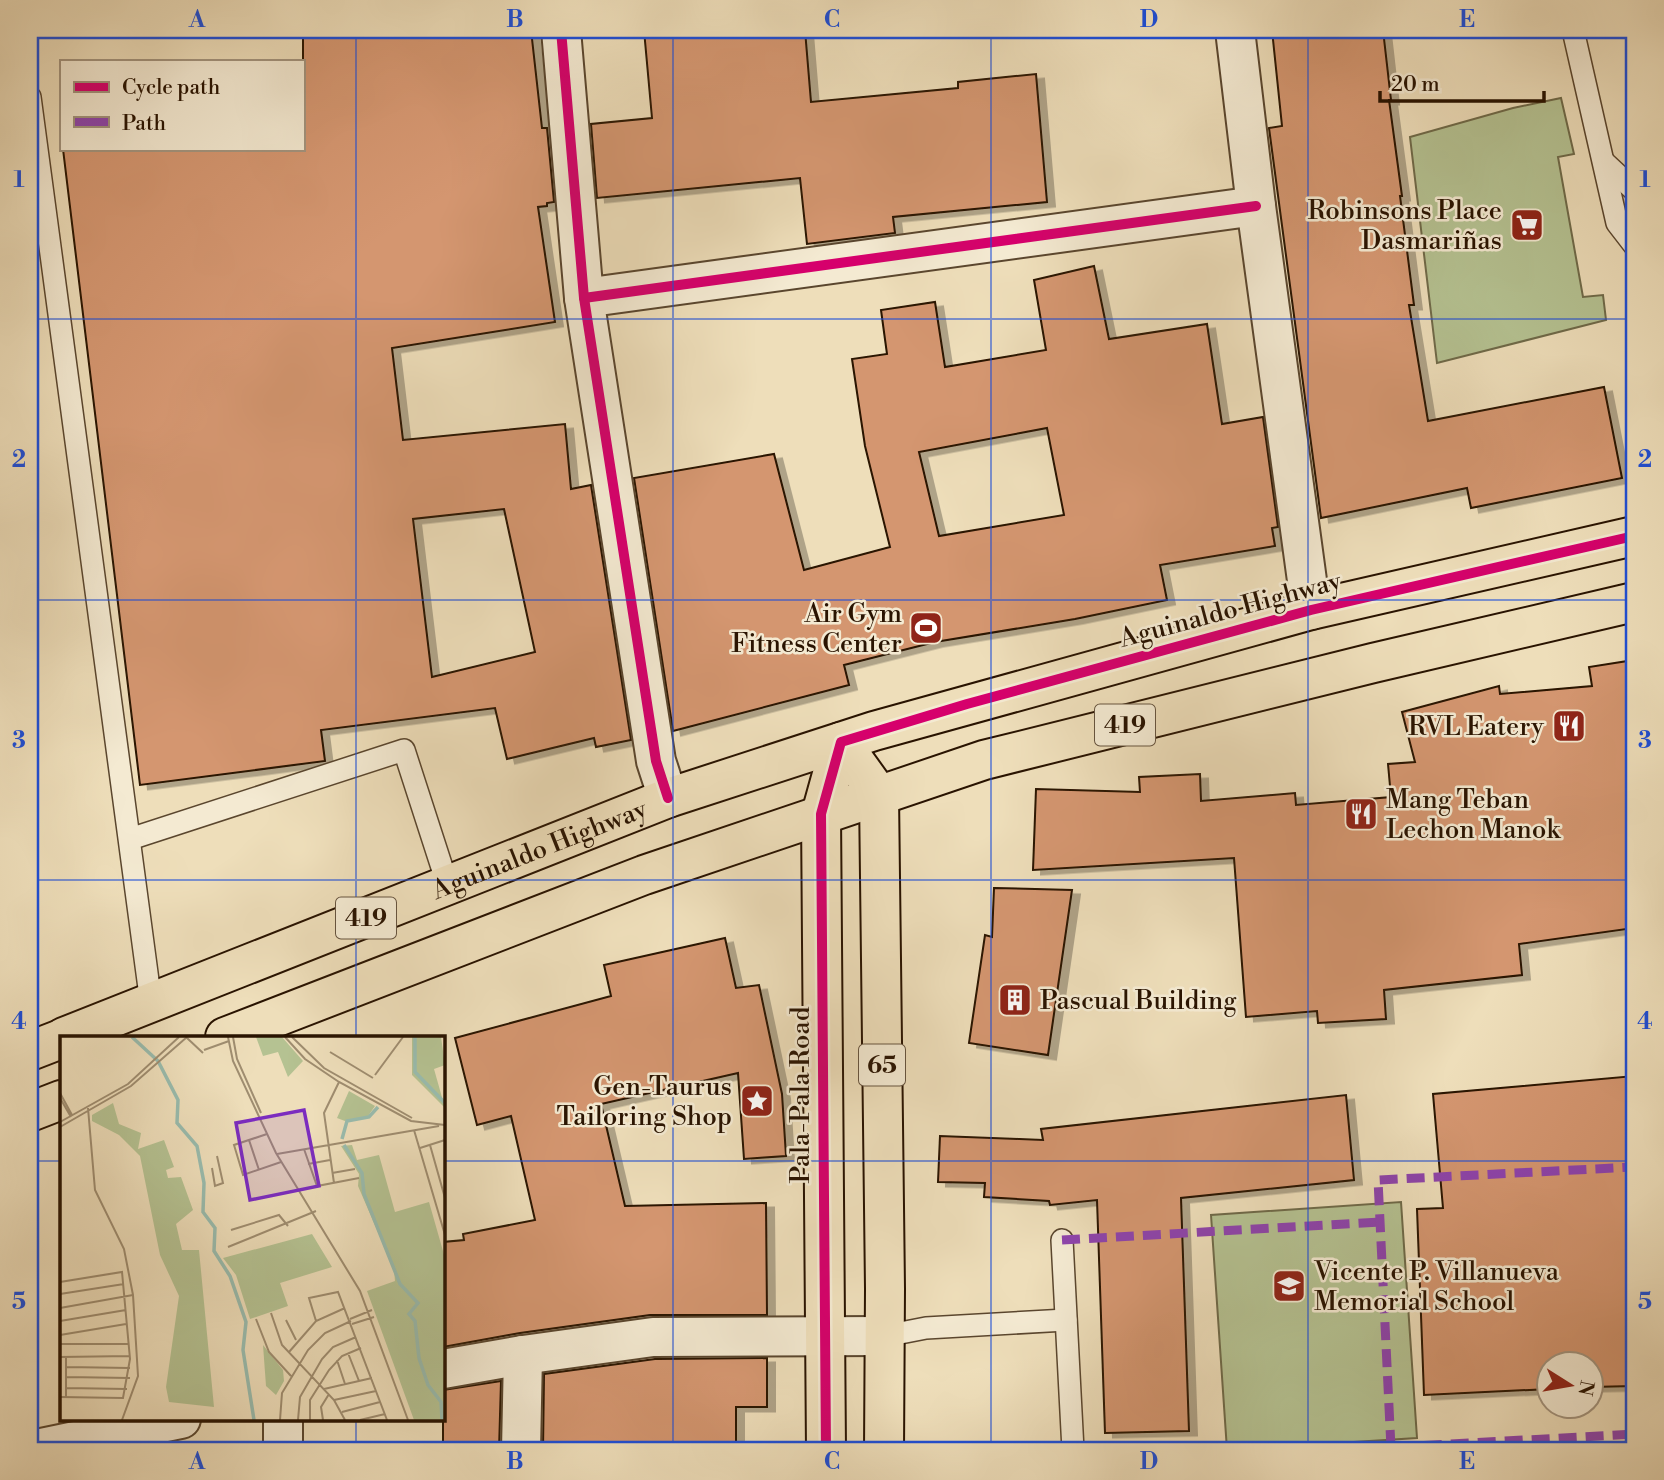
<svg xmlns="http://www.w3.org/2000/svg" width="1664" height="1480" viewBox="0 0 1664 1480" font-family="'Libre Bodoni',serif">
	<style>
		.garden { fill: #b5c292; stroke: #6f6a49; stroke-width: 2 }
		.building { fill: #d49670; stroke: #291300; stroke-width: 2; fill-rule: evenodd; filter: url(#shadow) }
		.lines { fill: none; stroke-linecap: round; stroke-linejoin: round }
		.service-casing { stroke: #5a462e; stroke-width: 24 }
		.minor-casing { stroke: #5a462e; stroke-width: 42 }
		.primary-casing { stroke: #291300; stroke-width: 42 }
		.service { stroke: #f4ead2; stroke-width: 21 }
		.minor { stroke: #f4ead2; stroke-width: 38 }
		.primary { stroke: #eedeba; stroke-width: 38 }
		.quiet { stroke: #8e44ad; stroke-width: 9; stroke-dasharray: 18 9; stroke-linecap: butt }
		.cycleway-casing { stroke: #f4ead2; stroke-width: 15 }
		.cycleway { stroke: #d6006c; stroke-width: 10 }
		.grid { fill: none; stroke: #1d4ed8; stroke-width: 2; stroke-opacity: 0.55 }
		.labels { text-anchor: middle; stroke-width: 5; stroke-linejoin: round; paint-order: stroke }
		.shield { fill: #f4ead2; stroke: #66543f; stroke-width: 2 }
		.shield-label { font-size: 24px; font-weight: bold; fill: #291300 }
		.poi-label { font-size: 26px; fill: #291300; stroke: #f4ead2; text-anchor: end }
		.street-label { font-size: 26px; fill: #291300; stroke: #f4ead2 }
		.inset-river { fill: none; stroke: #99bcae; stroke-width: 3.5 }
		.inset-road { fill: none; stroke: #9f8d70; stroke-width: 2 }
		.view { fill: #7b2cbf; fill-opacity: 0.15; stroke: #7b2cbf; stroke-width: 3.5 }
		.inset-edge { fill: none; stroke: #291300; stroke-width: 3.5 }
		.neatline { fill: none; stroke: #1d4ed8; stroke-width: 2.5 }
		.grid-label { font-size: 23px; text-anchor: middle; font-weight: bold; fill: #1d4ed8 }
	</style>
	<defs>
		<filter id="shadow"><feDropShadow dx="8" dy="4.5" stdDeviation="0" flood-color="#0004"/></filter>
	</defs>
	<rect width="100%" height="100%" fill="#eedeba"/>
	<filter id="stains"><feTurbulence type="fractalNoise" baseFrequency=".00286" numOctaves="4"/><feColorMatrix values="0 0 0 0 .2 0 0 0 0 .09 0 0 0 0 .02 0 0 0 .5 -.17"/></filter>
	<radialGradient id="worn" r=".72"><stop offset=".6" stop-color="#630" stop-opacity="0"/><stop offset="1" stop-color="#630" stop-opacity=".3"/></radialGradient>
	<!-- garden -->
	<g class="garden">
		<polygon points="1561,98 1574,154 1558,157 1583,297 1603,295 1606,320 1437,363 1410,137 1513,108"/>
		<polygon points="1401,1202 1417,1438 1227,1450 1211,1215"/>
	</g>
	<!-- building -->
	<g class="building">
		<path d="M303,30h228l11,98h5l7,74 -7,1v3l-9,1 17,115 -163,26 11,92 162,-16 6,65 20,-4 40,255 -35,7 -2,-9 -87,21 -12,-51 -174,22 4,31 -185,24 -77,-636h240zM504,509l31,143 -103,25 -19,-158z"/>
		<polygon points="644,30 805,30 811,102 958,88 958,82 1036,74 1047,202 893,217 895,233 807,244 800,178 597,198 591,124 652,118"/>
		<polygon points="1272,30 1383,30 1391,100 1389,100 1402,196 1400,196 1414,305 1409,305 1428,421 1604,387 1622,478 1471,508 1467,488 1321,518 1269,128 1282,126"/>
		<path d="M1094,266l15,73 98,-15 15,100 41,-7 15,110 -6,1 3,18 -115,19 7,35 -92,19 -140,23 -91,23 5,20 -176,46 -39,-253 140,-24 30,116 86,-23 -25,-101 -13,-87 35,-5 -6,-44 54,-8 10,65 101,-17 -12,-70zM1047,428l17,87 -125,21 -20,-84z"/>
		<polygon points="1634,660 1634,928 1519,944 1522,975 1384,990 1386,1019 1318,1023 1317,1011 1246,1017 1234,858 1033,870 1036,789 1140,792 1139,777 1200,774 1201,801 1295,793 1296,805 1391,797 1388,764 1415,762 1402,712 1499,686 1500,694 1592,686 1589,667"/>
		<polygon points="994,888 1072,890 1048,1055 969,1043 985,935 992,937"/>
		<polygon points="725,938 736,988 759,985 782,1094 786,1156 744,1159 738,1073 601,1104 625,1206 766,1203 767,1315 650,1315 520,1333 443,1347 443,1242 464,1240 463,1234 535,1220 511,1116 477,1125 455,1038 611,996 604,965"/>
		<polygon points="1634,1076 1634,1386 1591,1387 1591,1364 1549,1364 1549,1389 1424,1395 1417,1209 1443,1208 1433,1094"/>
		<polygon points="1346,1095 1354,1180 1181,1198 1189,1431 1105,1433 1097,1200 1050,1205 1049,1201 984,1197 985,1183 938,1182 940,1136 1043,1140 1041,1129"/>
		<polygon points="767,1358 767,1407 736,1407 736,1450 543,1450 544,1374 655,1359"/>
		<polygon points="501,1381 499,1450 443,1450 443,1390"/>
	</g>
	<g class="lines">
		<defs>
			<g id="service">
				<polyline points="1573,30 1617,223 1634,245"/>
				<polyline points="30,97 151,1003"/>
				<polyline points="1605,163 1634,190"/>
				<polyline points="130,839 404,750 448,886"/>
				<polyline points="1062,1240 1073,1450"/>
				<polyline points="885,1336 926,1328 1066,1320"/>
			</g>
			<g id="minor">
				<polyline points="561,30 584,298 656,761 668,798"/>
				<polyline points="1235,30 1256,206 1311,610"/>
				<polyline points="584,298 1256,206"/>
				<polyline points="443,1369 523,1355 653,1337 885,1336"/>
				<polyline points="31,1450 181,1419"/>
				<polyline points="283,1450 283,1419"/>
				<polyline points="521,1450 523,1355"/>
			</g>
			<g id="primary">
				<polyline points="841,742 879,795 885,1289 884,1450"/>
				<path id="s1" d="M64,1037l604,-239 206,-67 437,-121 323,-74"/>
				<polyline points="225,1037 644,875 984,760 1373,663 1634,602"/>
				<polyline points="30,1051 61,1039"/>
				<polyline points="30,1112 61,1100"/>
				<polyline points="826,1450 821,814 841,742"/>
			</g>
		</defs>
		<!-- service casing -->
		<use href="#service" class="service-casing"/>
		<!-- minor casing -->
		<use href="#minor" class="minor-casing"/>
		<!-- primary casing -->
		<use href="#primary" class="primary-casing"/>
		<!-- service -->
		<use href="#service" class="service"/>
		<!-- minor -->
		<use href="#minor" class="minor"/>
		<!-- primary -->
		<use href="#primary" class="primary"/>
		<!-- quiet -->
		<g class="quiet">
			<polyline points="1062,1240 1380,1222"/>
			<polyline points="1391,1448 1378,1180 1634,1167"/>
			<polyline points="1343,1450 1634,1434"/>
		</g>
		<defs>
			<g id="cycleway">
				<polyline points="561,30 584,298 656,761 668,798"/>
				<polyline points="584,298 1256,206"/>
				<polyline points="826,1450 821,814 841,742 967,704 1311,610 1634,536"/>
			</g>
		</defs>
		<!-- cycleway casing -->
		<use href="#cycleway" class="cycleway-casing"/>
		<!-- cycleway -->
		<use href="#cycleway" class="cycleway"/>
	</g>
	<!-- grid -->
	<path class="grid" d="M356,30v1007M673,30v1420M991,30v1420M1308,30v1420M30,319h1604M30,600h1604M30,880h1604M30,1161h31M443,1161h1191M356,1419v31"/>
	<!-- icons -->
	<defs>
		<symbol id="supermarket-square" viewBox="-11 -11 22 22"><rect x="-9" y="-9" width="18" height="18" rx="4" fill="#8f2418" stroke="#f4ead2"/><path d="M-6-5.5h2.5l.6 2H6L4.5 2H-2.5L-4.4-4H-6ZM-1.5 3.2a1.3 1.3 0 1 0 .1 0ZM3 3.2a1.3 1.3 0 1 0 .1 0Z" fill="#fff"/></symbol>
		<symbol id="stadium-square" viewBox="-11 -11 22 22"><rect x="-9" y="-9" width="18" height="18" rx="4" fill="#8f2418" stroke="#f4ead2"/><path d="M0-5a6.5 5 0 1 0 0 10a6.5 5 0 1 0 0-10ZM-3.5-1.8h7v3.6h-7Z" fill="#fff"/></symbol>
		<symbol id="restaurant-square" viewBox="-11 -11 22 22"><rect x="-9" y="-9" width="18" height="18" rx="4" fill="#8f2418" stroke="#f4ead2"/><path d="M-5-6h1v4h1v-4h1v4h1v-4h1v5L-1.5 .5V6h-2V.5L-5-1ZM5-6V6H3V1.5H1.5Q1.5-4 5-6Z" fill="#fff"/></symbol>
		<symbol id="building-square" viewBox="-11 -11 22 22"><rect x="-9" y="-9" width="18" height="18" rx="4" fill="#8f2418" stroke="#f4ead2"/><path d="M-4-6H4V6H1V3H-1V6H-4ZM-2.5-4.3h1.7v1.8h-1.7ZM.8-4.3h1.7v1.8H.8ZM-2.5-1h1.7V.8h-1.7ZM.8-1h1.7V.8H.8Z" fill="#fff"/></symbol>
		<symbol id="sight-square" viewBox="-11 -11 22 22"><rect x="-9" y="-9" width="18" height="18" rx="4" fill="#8f2418" stroke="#f4ead2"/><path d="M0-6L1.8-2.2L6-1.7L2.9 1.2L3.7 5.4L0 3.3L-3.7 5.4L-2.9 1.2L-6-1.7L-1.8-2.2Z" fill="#fff"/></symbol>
		<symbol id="school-square" viewBox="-11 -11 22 22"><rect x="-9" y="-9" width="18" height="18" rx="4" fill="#8f2418" stroke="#f4ead2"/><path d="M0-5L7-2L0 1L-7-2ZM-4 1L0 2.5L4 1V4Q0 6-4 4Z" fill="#fff"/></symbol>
	</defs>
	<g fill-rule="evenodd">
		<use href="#supermarket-square" x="1508" y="206" width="38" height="38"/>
		<use href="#stadium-square" x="907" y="609" width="38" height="38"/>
		<use href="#restaurant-square" x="1550" y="707" width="38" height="38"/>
		<use href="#restaurant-square" x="1342" y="795" width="38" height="38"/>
		<use href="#building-square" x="996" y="981" width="38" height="38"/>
		<use href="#sight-square" x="738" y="1082" width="38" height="38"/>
		<use href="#school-square" x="1270" y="1267" width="38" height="38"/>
	</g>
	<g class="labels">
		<!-- shield labels -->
		<g class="shield">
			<rect x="1095" y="704.5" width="60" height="41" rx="5"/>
			<rect x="336" y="897.5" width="60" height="41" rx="5"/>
			<rect x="859" y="1044.5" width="46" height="41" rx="5"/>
		</g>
		<g class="shield-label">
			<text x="1125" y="733">419</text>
			<text x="366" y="926">419</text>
			<text x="882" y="1073">65</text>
		</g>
		<!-- poi labels -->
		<g class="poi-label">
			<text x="1502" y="219">Robinsons Place<tspan x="1502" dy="30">Dasmariñas</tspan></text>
			<text x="902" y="622">Air Gym<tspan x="902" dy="30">Fitness Center</tspan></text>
			<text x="1544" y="735">RVL Eatery</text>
			<text x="1386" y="808" text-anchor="start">Mang Teban<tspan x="1386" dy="30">Lechon Manok</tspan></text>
			<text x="1040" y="1009" text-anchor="start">Pascual Building</text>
			<text x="732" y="1095">Gen-Taurus<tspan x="732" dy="30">Tailoring Shop</tspan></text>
			<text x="1314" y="1280" text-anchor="start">Vicente P. Villanueva<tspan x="1314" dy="30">Memorial School</tspan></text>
		</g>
		<!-- street labels -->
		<g class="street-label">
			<text transform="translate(1230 609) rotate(-15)" y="9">Aguinaldo Highway</text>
			<text dy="9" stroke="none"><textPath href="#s1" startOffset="511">Aguinaldo Highway</textPath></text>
			<text transform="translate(800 1095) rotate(-90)" y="9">Pala-Pala Road</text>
		</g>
	</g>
	<!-- overview -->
	<g transform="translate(60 1036)">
		<rect width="385" height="385" fill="#eedeba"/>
		<path d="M196,1h26l21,24 -15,16 -10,-25 -15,4zM289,55l26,15 -7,10 -23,5 -8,-3zM203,309l20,25 1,11 -8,14 -10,-9z" fill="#b5c292"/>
		<path d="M352,1h29l4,28 -11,4 11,39 -33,-33zM53,67l6,21 22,9 -3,16 26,-9 10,27 -8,3 2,8 13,-1 12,33 -17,14 6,26h17l15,157 -45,-5 -3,-15 13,-91 -19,-41 -20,-99 -21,-21 -27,-14v-6zM292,109l5,15 22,-5 16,57 34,-10 16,56v162h-31l-47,-129 28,-10 -1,-12 -36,-83 1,-12 -18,-28zM252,198l20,33 -52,16 8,23 -38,13 -14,-44 -13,-17z" fill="#b5c292"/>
		<path class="inset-river" d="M72,1l26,24 20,39 -1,23 20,23 7,37 -1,29 12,16 -1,23 16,25 16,46 -3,28 11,70M355,1v35l30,31M282,103l5,-18 22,-4 9,-10M284,109l18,28 2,21 36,90 18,19 -9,11 6,7 4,37 9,27 13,17 1,18"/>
		<path class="inset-road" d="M168,1l5,24 43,92 84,138 48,129M173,1l4,22 24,54M225,1l20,22 34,23 72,39 34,4M232,1l32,31 88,50M127,2l16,15M144,14l25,-9M270,16l43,26M315,39l28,-38M0,57l12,22M0,62l11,19M28,72l7,82 29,59 9,46 5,81 -16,44M0,86l68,-38 51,-47M0,91l71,-41 56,-49M354,94l31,105M207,98l-33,11 9,30 38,-13M189,104l10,30M370,109l15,53M360,112l25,-8M244,113l13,37 42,-8M217,118l162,-28M248,128l22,-4M152,132l3,18 8,-3 -6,-27M272,137l23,-4M274,147l-10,-70 15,-31M171,194l48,-15 9,11M168,211l88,-36M0,246l62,-10 8,87 -7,39 -63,-1M0,258l64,-10M0,272l73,-13M211,277l11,32 52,55 11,20M196,283l13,33 22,24M290,283l22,-9M226,284l10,20M0,285l66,-11M256,285l-7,-23 29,-6 49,128M292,288l22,-7M0,299l66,-11M0,308h68M229,316l27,-31 29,-13M288,317l11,28M0,321l70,-1M277,324l8,24M6,331l64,1M6,341l64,1M6,352l61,1M264,353l48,-11M6,361v-40M274,364l42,-9M282,376l38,-10M220,384l2,-27 26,-43 17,-17 26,-12M238,384l2,-23 22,-38 11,-12 23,-10M250,384v-20l19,-30 13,-14 19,-8M263,384l-2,-13 8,-13M300,384l25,-6"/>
		<path class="view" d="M244,74l15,76 -69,14 -14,-77z"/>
		<rect width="385" height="385" class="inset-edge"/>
	</g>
	<!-- margin -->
	<rect width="1664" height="1480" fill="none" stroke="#eedeba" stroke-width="77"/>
	<!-- legend -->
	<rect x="60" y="60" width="245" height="91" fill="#f4ead2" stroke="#a3947e" stroke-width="2"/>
	<rect x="74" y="82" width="35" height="10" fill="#d6006c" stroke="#a3947e" stroke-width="2"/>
	<text x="122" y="94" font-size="21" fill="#291300">Cycle path</text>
	<rect x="74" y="117" width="35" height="10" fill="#8e44ad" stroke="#a3947e" stroke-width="2"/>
	<text x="122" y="130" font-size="21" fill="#291300">Path</text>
	<!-- north arrow -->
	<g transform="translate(1570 1385) rotate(101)"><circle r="33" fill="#f4ead2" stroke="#a3947e" stroke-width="2"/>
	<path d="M0-5L12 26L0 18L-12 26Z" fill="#8f2418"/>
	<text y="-10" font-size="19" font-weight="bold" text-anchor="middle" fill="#291300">N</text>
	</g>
	<!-- scale -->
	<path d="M1380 91v10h164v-10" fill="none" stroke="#291300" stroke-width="3.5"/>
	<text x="1391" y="91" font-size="21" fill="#291300" stroke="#f4ead2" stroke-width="5" paint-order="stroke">20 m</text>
	<rect x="38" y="38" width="1588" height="1404" class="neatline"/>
	<g class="grid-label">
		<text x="197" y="27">A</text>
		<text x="515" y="27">B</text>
		<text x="832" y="27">C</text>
		<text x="1149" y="27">D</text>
		<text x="1467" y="27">E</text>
		<text x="19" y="187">1</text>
		<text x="1645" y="187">1</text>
		<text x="19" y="467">2</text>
		<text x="1645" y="467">2</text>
		<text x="19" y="748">3</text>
		<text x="1645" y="748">3</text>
		<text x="19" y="1029">4</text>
		<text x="1645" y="1029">4</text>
		<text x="19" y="1309">5</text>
		<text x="1645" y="1309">5</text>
		<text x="197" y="1469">A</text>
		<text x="515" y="1469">B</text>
		<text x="832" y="1469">C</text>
		<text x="1149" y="1469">D</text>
		<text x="1467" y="1469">E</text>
	</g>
	<rect width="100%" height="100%" filter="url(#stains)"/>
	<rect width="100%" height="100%" fill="url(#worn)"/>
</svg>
